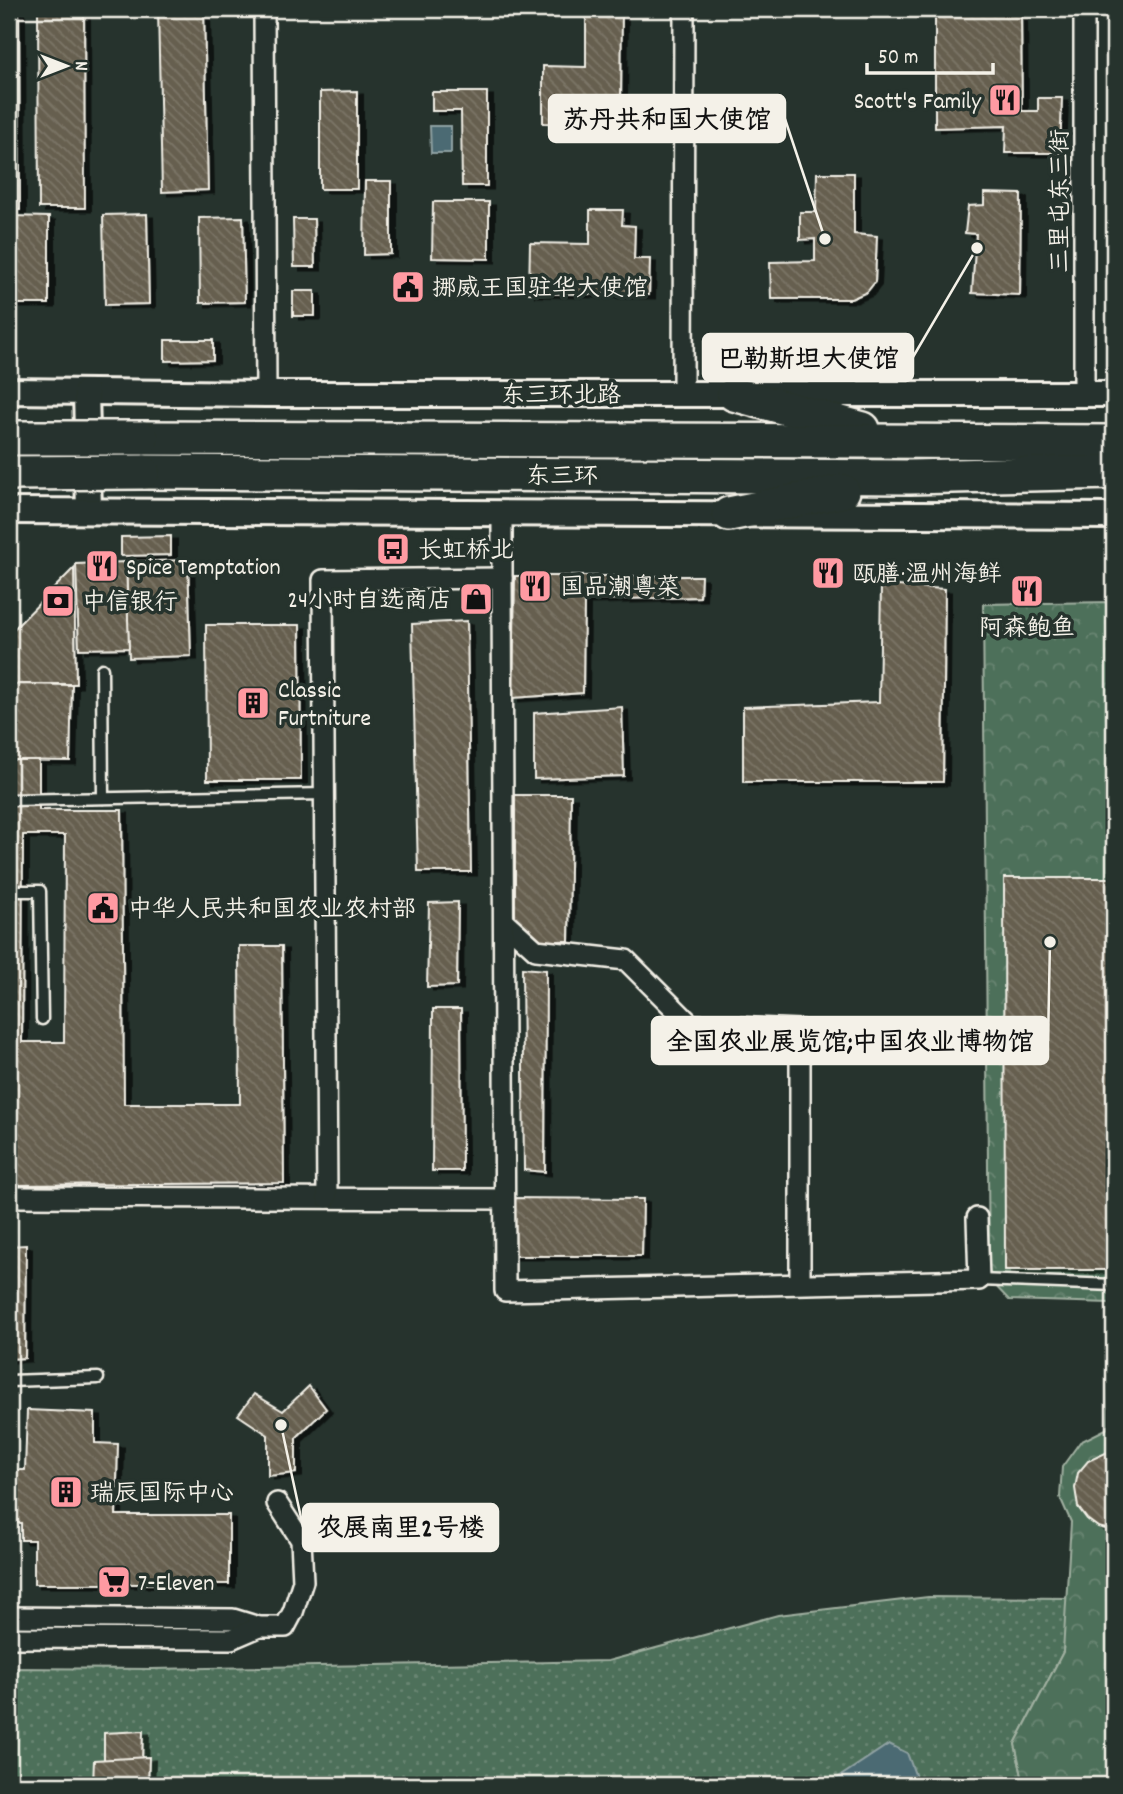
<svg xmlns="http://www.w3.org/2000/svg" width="1123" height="1794" viewBox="0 0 1123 1794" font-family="Dekko,'LXGW WenKai TC',sans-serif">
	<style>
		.grass { fill: url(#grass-dots); stroke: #a1b0a1; stroke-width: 2 }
		.park { fill: url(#park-crowns); stroke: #a1b0a1; stroke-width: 2 }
		.water { fill: #4c6b73; stroke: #8fa1a2; stroke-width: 2 }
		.building { fill: url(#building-back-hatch); stroke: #f4f1e8; stroke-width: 2; fill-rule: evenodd; filter: url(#shadow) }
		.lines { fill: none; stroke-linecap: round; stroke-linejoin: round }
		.service-casing { stroke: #f4f1e8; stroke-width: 15 }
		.minor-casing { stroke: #f4f1e8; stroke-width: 24 }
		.tertiary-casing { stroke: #f4f1e8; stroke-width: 30 }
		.trunk-casing { stroke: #f4f1e8; stroke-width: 38 }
		.service { stroke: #26332d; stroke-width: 10 }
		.minor { stroke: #26332d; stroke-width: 19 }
		.tertiary { stroke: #26332d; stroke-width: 24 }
		.trunk { stroke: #26332d; stroke-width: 33 }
		.trunk-bridge-casing { stroke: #f4f1e8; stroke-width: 38; stroke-linecap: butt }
		.trunk-bridge { stroke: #26332d; stroke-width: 33 }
		.labels { text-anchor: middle; stroke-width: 7; stroke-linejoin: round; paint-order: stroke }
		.poi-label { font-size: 24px; fill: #f4f1e8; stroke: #26332d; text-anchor: start }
		.street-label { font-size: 24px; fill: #f4f1e8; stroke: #26332d }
		.leader { fill: none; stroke: #f4f1e8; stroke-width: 2.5 }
		.callout-dot { fill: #f4f1e8; stroke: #26332d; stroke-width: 2.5 }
		.callout { fill: #f4f1e8; stroke: #f4f1e8; stroke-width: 2.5 }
		.callout-label { font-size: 26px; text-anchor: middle; font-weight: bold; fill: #111 }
	</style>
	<defs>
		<pattern id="grass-dots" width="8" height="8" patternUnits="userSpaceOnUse" patternTransform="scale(1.75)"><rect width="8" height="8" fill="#4e705a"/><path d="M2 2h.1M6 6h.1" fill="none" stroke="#688572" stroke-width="1.8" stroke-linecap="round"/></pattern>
		<pattern id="park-crowns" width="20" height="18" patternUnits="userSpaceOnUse" patternTransform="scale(1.75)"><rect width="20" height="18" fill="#4e705a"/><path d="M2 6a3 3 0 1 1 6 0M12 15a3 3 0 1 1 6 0" fill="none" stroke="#688572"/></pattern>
		<pattern id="building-back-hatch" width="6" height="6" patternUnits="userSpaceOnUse" patternTransform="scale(1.75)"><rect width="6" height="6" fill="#665f4f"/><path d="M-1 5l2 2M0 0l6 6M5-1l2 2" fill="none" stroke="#7c7668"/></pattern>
		<filter id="shadow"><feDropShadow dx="6" dy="3.5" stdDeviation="0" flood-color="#0009"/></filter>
	</defs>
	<rect width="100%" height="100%" fill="#26332d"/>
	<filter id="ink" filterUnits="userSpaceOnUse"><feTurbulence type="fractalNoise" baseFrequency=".0143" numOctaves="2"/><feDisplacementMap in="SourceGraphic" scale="14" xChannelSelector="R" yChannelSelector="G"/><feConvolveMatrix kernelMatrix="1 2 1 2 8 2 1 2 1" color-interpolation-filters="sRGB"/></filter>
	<g filter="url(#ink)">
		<!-- grass -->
		<polygon class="grass" points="928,1597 1068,1598 1063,1652 1015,1744 1024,1785 9,1785 9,1668 152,1669 608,1661 778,1615"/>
		<!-- park -->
		<polygon class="park" points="1114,602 1114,1785 1024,1785 1015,1744 1063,1652 1071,1522 1060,1497 1062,1467 1080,1442 1108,1428 1111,1303 1009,1300 989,1279 983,604"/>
		<!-- water -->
		<g class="water">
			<polygon points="430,126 451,126 451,153 431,153"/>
			<polygon points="889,1744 907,1753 919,1785 795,1785 833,1781"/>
		</g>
		<!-- building -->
		<g class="building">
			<polygon points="9,9 19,9 20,210 9,210"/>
			<polygon points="38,9 84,9 85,208 39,208"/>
			<polygon points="158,9 204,9 208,190 162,192"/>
			<polygon points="586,9 622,10 621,99 642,99 641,124 543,123 543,66 586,67"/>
			<polygon points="1021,9 1022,111 1038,111 1038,98 1062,98 1060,153 1005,153 1006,126 935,128 935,10"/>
			<polygon points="357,91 357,189 320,189 320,92"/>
			<polygon points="432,92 487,92 487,186 462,186 461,111 432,111"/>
			<polygon points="817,173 854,173 854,234 877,236 875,282 867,292 851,299 771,299 770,262 815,261 815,239 800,240 800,212 816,212"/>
			<polygon points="365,181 391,181 391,254 364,255"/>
			<polygon points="984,193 1021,194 1020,295 972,293 976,234 965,233 968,206 984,205"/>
			<polygon points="433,202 489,202 489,259 432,258"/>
			<polygon points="590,210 623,210 622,225 635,226 634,259 650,259 649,295 529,293 530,243 590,244"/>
			<polygon points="147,214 149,304 105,305 103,215"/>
			<polygon points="12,216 49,217 49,304 11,304"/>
			<polygon points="243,217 245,302 200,303 199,218"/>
			<polygon points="293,219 314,219 315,267 294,267"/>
			<rect x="293" y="291" width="22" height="25"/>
			<polygon points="165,340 213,340 213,360 165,361"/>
			<polygon points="171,536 171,555 121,556 121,537"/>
			<polygon points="188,560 191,656 129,658 126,562"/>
			<polygon points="126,562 129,648 79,649 76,564"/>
			<polygon points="74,568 76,684 9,684 9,634"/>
			<polygon points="515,576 701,576 700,597 584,600 583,693 513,698"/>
			<polygon points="881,585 945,589 943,782 743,782 743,707 879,702"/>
			<polygon points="467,621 471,872 418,872 412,624"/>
			<polygon points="206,625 300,625 301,780 207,780"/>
			<polygon points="9,684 72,685 70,761 9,760"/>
			<polygon points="622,707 624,776 534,779 534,713"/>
			<path d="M9,760h30v50h83l2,294h116l-1,-158h43l2,237 -275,2zM23,835h42l-1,207h-42z"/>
			<polygon points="515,795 571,795 569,941 533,941 515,926"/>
			<polygon points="1004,878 1114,878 1114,1270 1005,1270"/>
			<polygon points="458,902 457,986 427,987 429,903"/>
			<polygon points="522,968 546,970 545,1172 524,1170"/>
			<polygon points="433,1009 461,1009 462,1171 432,1171"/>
			<polygon points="508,1198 643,1199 642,1256 510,1256"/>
			<polygon points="9,1229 9,1246 26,1245 25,1358 9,1359"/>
			<polygon points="309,1386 326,1409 296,1438 296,1473 268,1476 268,1435 238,1415 254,1394 283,1411"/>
			<polygon points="27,1410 95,1413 95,1443 118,1444 116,1515 229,1515 229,1584 34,1584 34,1540 21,1540 21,1523 14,1523 16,1470 25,1470"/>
			<polygon points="1110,1451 1114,1451 1114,1530 1111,1530 1098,1527 1087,1519 1078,1507 1075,1488 1078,1473 1088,1461"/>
			<polygon points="143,1731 142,1759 104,1760 104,1733"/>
			<polygon points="149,1757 148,1785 93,1785 94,1760"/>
		</g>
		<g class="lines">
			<defs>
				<g id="service">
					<polyline points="102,669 103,798"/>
					<polyline points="9,800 325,794"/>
					<polyline points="9,891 40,891 42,1019"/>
					<polyline points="979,1280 1114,1285"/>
					<polyline points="9,1381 98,1378"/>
				</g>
				<g id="minor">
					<polyline points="264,9 266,394"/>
					<polyline points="1084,9 1084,394"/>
					<polyline points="683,394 684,9"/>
					<polyline points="502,578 502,513"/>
					<polyline points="504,921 536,950 626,960 691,1025 800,1030 800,1283"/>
					<polyline points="9,1197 504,1199"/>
					<polyline points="327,1198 323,580 502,578 505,1291 979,1280 977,1218"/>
					<polyline points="9,1617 233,1619 259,1627 285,1627 293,1612 303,1581 301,1540 277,1503"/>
					<polyline points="9,1638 231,1639 259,1627"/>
				</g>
				<g id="tertiary">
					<polyline points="9,391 266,394 1114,394"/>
					<polyline points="86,392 89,511"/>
					<polyline points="9,511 1114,516"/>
				</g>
				<g id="trunk">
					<polyline points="734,394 863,429"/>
					<polyline points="142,438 1114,442"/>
					<polyline points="143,472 910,477 1114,472"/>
					<polyline points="729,514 843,491"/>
				</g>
			</defs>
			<!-- service casing -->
			<use href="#service" class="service-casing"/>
			<!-- minor casing -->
			<use href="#minor" class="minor-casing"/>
			<!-- tertiary casing -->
			<use href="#tertiary" class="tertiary-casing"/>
			<!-- trunk casing -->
			<use href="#trunk" class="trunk-casing"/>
			<!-- service -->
			<use href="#service" class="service"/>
			<!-- minor -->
			<use href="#minor" class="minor"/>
			<!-- tertiary -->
			<use href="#tertiary" class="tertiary"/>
			<!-- trunk -->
			<use href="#trunk" class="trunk"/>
			<defs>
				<g id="trunk-bridge">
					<polyline points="9,438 142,438"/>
					<polyline points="9,473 143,472"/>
				</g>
			</defs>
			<!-- trunk-bridge casing -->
			<use href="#trunk-bridge" class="trunk-bridge-casing"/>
			<!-- trunk-bridge -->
			<use href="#trunk-bridge" class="trunk-bridge"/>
		</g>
	</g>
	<!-- icons -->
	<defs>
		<symbol id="restaurant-square" viewBox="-11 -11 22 22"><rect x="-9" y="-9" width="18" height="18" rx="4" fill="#ff9aa2" stroke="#26332d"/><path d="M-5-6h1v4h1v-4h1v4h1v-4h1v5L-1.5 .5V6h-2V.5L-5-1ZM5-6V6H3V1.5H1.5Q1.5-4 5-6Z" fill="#111"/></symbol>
		<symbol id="civic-square" viewBox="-11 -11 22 22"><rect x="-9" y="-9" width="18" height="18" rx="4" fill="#ff9aa2" stroke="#26332d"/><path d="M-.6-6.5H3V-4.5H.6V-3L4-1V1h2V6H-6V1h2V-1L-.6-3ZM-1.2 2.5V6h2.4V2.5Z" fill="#111"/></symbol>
		<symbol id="bus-square" viewBox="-11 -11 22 22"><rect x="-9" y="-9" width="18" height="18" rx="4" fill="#ff9aa2" stroke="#26332d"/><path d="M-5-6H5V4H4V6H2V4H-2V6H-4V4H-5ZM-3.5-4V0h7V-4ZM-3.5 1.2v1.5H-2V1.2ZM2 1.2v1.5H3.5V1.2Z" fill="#111"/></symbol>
		<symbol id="shop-square" viewBox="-11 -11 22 22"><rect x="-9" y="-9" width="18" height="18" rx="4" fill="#ff9aa2" stroke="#26332d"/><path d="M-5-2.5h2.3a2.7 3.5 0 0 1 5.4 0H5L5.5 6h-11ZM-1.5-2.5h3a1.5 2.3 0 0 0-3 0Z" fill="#111"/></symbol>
		<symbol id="bank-square" viewBox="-11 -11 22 22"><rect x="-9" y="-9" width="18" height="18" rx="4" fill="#ff9aa2" stroke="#26332d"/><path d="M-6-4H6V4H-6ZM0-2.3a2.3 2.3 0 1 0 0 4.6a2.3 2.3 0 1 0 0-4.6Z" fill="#111"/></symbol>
		<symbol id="building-square" viewBox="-11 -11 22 22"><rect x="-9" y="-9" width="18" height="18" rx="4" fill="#ff9aa2" stroke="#26332d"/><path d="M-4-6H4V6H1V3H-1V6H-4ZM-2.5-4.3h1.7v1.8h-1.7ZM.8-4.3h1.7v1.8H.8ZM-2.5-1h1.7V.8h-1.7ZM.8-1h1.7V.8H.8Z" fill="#111"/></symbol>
		<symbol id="supermarket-square" viewBox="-11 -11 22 22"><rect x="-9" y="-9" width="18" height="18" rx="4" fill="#ff9aa2" stroke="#26332d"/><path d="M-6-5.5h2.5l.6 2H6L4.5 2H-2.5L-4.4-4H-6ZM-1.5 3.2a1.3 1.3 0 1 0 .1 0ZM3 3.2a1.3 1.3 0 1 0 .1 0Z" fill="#111"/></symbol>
	</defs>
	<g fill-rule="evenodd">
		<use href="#restaurant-square" x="986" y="81" width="38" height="38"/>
		<use href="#civic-square" x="389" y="268" width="38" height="38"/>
		<use href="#bus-square" x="374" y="530" width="38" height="38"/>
		<use href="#restaurant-square" x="83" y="547" width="38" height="38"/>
		<use href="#restaurant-square" x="809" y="554" width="38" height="38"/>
		<use href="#restaurant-square" x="516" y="567" width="38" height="38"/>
		<use href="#restaurant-square" x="1008" y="572" width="38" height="38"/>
		<use href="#shop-square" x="457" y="580" width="38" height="38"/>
		<use href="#bank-square" x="39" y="582" width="38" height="38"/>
		<use href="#building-square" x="234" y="684" width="38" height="38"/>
		<use href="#civic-square" x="84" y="889" width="38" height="38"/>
		<use href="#building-square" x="47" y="1473" width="38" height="38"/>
		<use href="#supermarket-square" x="95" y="1563" width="38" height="38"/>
	</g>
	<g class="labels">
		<!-- poi labels -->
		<g class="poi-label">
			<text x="981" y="108" text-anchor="end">Scott's Family</text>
			<text x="432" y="295">挪威王国驻华大使馆</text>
			<text x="418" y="557">长虹桥北</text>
			<text x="126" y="574">Spice Temptation</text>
			<text x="852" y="581">瓯膳·温州海鲜</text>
			<text x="560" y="594">国品潮粤菜</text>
			<text x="452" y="607" text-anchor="end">24小时自选商店</text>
			<text x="82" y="609">中信银行</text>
			<text x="1027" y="635" text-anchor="middle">阿森鲍鱼</text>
			<text x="278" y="697">Classic<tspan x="278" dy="28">Furtniture</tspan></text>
			<text x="128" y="916">中华人民共和国农业农村部</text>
			<text x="90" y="1500">瑞辰国际中心</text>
			<text x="138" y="1590">7-Eleven</text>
		</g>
		<!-- street labels -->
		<g class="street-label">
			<text transform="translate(1059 201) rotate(-90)" y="8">三里屯东三街</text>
			<text x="561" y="402">东三环北路</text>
			<text x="562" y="483">东三环</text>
		</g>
	</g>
	<!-- callouts -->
	<path class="leader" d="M825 239L785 119M977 248L913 357M1050 942L1048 1041M281 1425L303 1527"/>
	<g class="callout-dot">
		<circle cx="825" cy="239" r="7"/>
		<circle cx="977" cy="248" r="7"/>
		<circle cx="1050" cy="942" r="7"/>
		<circle cx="281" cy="1425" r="7"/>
	</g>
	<g class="callout">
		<rect x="549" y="95" width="236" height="47" rx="7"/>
		<rect x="703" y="334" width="210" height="47" rx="7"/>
		<rect x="652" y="1017" width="396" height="47" rx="7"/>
		<rect x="303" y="1504" width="195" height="47" rx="7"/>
	</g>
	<g class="callout-label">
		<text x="667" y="128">苏丹共和国大使馆</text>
		<text x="808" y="367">巴勒斯坦大使馆</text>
		<text x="850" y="1050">全国农业展览馆;中国农业博物馆</text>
		<text x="401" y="1536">农展南里2号楼</text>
	</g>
	<!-- margin -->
	<rect width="1123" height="1794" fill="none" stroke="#26332d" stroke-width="35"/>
	<rect x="18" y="18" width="1088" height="1759" fill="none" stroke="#f4f1e8" stroke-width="2.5" filter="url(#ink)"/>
	<!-- north arrow -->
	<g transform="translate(66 66) rotate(90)" stroke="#26332d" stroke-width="5" paint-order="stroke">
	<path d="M0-5L12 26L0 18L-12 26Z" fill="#f4f1e8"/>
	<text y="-10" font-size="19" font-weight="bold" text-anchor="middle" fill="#f4f1e8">N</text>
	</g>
	<!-- scale -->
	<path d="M867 63v10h126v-10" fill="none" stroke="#f4f1e8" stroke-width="3.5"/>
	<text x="878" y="63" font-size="21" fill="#f4f1e8" stroke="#26332d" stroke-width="5" paint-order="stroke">50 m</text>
</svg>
